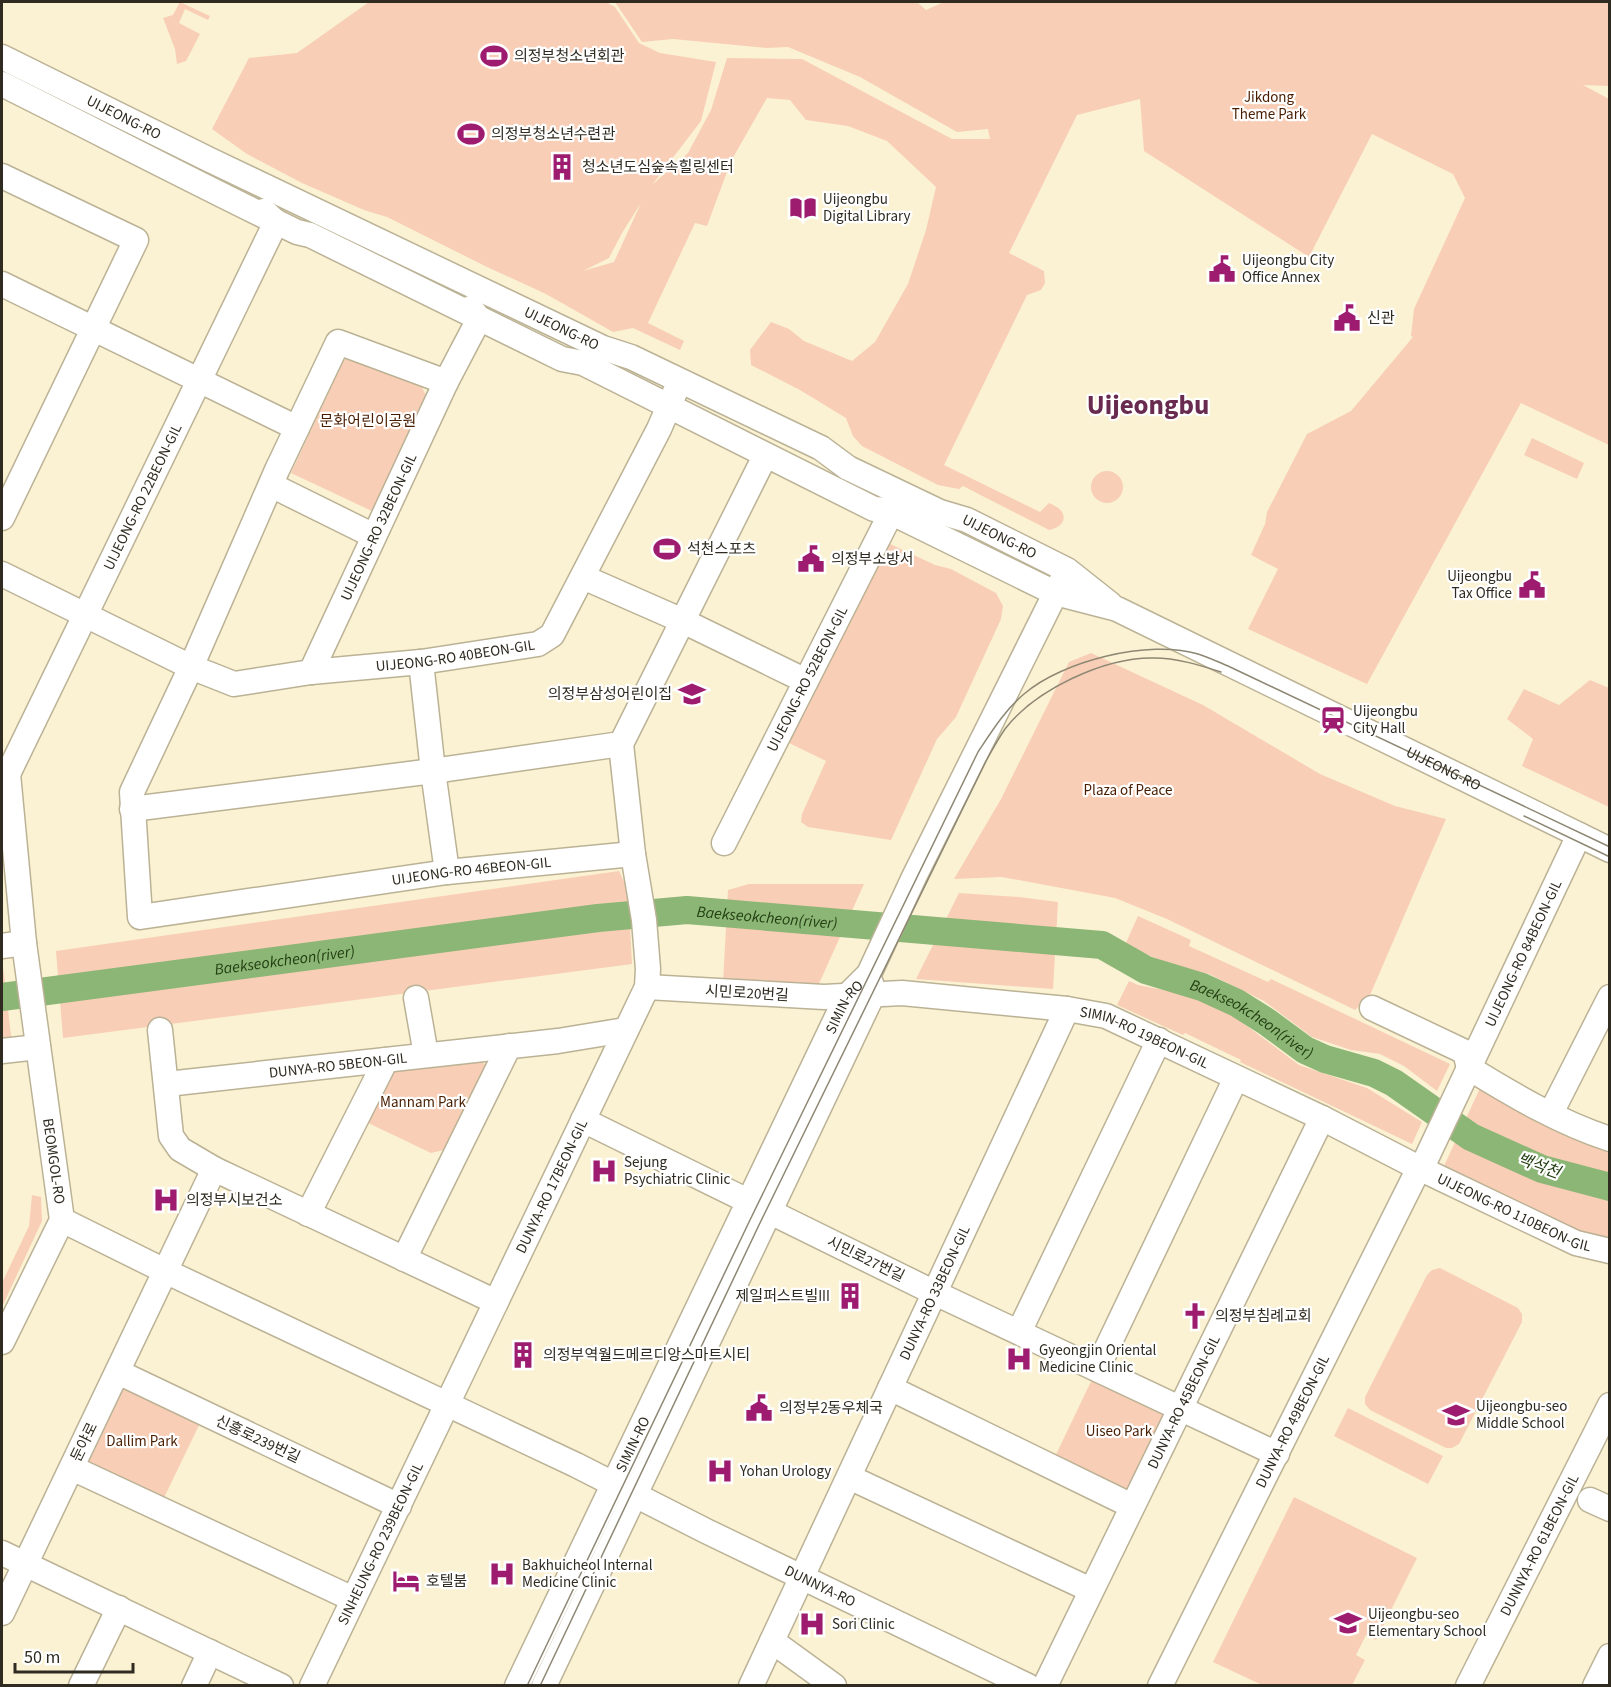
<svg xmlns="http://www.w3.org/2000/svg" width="1611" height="1687" viewBox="0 0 1611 1687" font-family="'Source Sans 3','Noto Sans KR',sans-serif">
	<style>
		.green { fill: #f8ceb6; fill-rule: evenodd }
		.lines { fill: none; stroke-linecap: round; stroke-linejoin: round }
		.river { stroke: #8cb676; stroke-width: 28 }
		.minor-casing { stroke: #bbb295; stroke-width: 27 }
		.minor { stroke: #fff; stroke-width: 24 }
		.tram { stroke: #8d8773; stroke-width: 1.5 }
		.labels { text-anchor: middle; stroke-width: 4.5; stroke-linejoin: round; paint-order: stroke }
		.poi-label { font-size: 15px; fill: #2f2b20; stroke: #fff; text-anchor: start }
		.park-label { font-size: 15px; fill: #491e00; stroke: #fff }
		.street-label { font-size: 15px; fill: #2f2b20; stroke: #fff }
		.water-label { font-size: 16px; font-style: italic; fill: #233f12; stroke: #fff }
		.town-label { font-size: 27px; font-weight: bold; fill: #682a4e; stroke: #fff }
	</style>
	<rect width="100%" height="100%" fill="#fbf2d4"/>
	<!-- green -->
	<g class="green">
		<polygon points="180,2 210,16 208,20 185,9 179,23 200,34 186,61 177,64 175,49 163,18 173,15"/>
		<path d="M369,2h237l9,5 24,36 21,10 56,9 -15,59 -49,64 36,-32 23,-43 16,-52 75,1 150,80h38l-2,-10 -31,3 -97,-55 -72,-30 -22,1 -93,-9 -31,3 -27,-40h302l9,8 18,-8h665v84l-26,-1 26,14v346l-88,-42 -154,281 -119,-55 30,-60 -27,-14 14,-31 2,-12 40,-78 44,-23 62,-74 -2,-1 3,-27 51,-111 -12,-24 -81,-40 -63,123 -165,-106 -4,-52 -63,16 -68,138 35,18 1,12 -4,7 -14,5 -83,170 96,47 9,-9c4,2 11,5 13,9 6,10 -5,17 -13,18l-86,-44 -4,3 -21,-4 -76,-39 -9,-10 -7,-18 -46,-28 -49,-25 -1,-15 21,-28 18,7 15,12 48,20 23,-19 33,-58 18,-54 10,-43 -49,-46 -39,-15 -42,-6 -16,-20 -23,-2 -36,63 -24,65 -12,-3 -47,100 36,18 -4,9 -47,-22 -20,4 -67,-38 -61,-28 -98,-49 -23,-7 -62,-27 -55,-29 -35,-25 37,-71 48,-5zM641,203l-27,59 -31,9 26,-13 13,-25z"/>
		<polygon points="354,354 421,385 429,402 376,513 291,473 343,361"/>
		<polygon points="1532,438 1584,463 1577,479 1524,455"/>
		<circle cx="1107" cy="487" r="16"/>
		<polygon points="888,543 935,565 951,569 996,593 1003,606 1001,619 956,717 937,739 891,840 808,827 801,822 802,814 826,761 789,743"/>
		<polygon points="1091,653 1203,705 1320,774 1395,806 1446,819 1370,995 1355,1010 1167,919 1115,898 1002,877 954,879 1001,799 1069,662"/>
		<polygon points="1590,680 1609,688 1609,807 1522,766 1533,739 1507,719 1524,689 1559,705"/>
		<polygon points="619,871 628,890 632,964 63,1038 56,951"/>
		<polygon points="749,884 864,884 817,988 723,983 728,890"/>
		<polygon points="959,893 1019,897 1058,902 1053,989 916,979"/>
		<polygon points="1138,916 1191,940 1189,946 1268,982 1271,979 1450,1064 1437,1091 1404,1066 1380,1054 1351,1050 1312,1037 1264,1001 1209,974 1178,968 1125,945"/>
		<polygon points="2,957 12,1044 2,1046"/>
		<polygon points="1129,981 1138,985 1195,996 1227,1011 1299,1065 1367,1088 1422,1122 1412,1144 1240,1062 1241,1060 1185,1033 1183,1035 1117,1005"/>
		<polygon points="468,1053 488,1066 448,1149 431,1153 364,1121 391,1063"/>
		<polygon points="1481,1086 1609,1145 1609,1242 1584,1236 1444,1166"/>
		<polygon points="32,1195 41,1197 42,1221 2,1307 2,1283 29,1226"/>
		<polygon points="1440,1268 1518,1308 1522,1314 1522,1322 1459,1444 1452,1448 1446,1448 1370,1410 1365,1404 1365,1397 1427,1275 1432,1270"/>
		<polygon points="1097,1369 1181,1409 1132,1506 1051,1465"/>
		<polygon points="123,1382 201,1421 161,1504 80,1467"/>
		<polygon points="1348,1408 1443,1456 1428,1484 1334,1436"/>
		<polygon points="1294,1497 1417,1558 1376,1640 1366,1635 1356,1655 1365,1660 1352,1685 1262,1685 1213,1662"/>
	</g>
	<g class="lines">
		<!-- river -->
		<path class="river" id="s1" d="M2,997l596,-79 89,-8 415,35 44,25 56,17 35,16 30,19 38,28 20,9 49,14 20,10 77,54 71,32 68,18"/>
		<defs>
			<g id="minor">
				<path id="s2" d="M2,57l208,103 393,188 28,9 190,91 27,20 92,44 27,8 100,50 43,34"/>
				<path id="s3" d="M2,84c98,49 196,100 295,148l13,3 252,124 21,4 291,146 12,1 169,83 62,16 493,241"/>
				<polyline points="2,176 136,240 2,518"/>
				<polyline points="2,284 297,428"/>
				<path id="s4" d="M446,382l-108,-40 -61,128 -86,197 -59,125 8,125 307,-45 186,-18"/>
				<polyline points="271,485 374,536"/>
				<path id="s5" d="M2,574l189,93 43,17 77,-12 110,-10 117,-18 14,-9 107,-206 16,-37"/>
				<polyline points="583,577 683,621 806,681"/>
				<polyline points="421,662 433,771 447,872"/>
				<path id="s6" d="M311,672l135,-290 33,-63 -8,-11"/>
				<path id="s7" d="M8,774l268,-552 -12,-11"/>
				<polyline points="132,809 433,771 621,744"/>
				<path id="s8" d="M724,843l167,-330"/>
				<polyline points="2,946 24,943"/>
				<path id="s9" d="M647,987l177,10 78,-4 165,16 39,7 216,102 97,50 157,75 34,8"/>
				<polyline points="416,998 426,1055"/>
				<path d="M1372,1008l93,44 4,16c44,27 91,55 141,71"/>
				<polyline points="160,1030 171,1136 180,1149 214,1169 496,1302"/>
				<polyline points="2,1051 38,1047"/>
				<path id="s10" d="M167,1084l391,-43 67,-11"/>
				<polyline points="1551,1113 1610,997"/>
				<polyline points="583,1120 935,1293 1277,1454"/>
				<polyline points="308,1214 386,1060"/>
				<path id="s11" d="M62,1220l103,51 411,194 130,66 322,155"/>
				<polyline points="404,1259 509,1046"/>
				<polyline points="1019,1332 1159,1040"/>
				<polyline points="2,1342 62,1220 24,943 8,774"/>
				<polyline points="1097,1369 1236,1078"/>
				<polyline points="118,1372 399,1506"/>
				<polyline points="890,1388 1132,1506"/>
				<polyline points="72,1468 353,1599"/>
				<polyline points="849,1477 1091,1590"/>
				<polyline points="1590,1500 1610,1509"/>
				<polyline points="2,1553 281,1686"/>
				<polyline points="2,1613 214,1169"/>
				<polyline points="772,1641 834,1686"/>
				<polyline points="81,1686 119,1608"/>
				<polyline points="194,1686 210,1652"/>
				<path id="s12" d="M312,1686l335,-699 1,-18 -4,-49 -11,-66 -12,-110 144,-288"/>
				<path id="s13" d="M517,1686l330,-690 22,-22 45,-97 148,-297"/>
				<polyline points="544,1686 873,994 871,983"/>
				<path id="s14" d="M751,1686l316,-677"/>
				<path id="s15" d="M1045,1686l277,-568"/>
				<path id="s16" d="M1160,1686l259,-518 7,-9 153,-324"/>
				<path id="s17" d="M1468,1686l142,-281"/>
				<polyline points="1595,1686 1610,1656"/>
			</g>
		</defs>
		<!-- minor casing -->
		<use href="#minor" class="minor-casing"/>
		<!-- minor -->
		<use href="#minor" class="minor"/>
		<!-- tram -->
		<g class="tram">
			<polyline points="1524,816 1610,857"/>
			<path d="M527,1686l223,-466 228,-468c14,-21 27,-42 46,-58 38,-33 125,-55 174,-40 10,3 20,8 30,12l382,181"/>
			<path d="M540,1686l219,-461 227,-464c6,-11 12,-22 19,-32 30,-39 99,-72 149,-71 23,0 45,7 67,14"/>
		</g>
	</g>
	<!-- icons -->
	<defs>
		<symbol id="stadium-bare" viewBox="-9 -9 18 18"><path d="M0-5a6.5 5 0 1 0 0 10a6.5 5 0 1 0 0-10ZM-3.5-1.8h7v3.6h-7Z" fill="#9d1c6f" stroke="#fff" stroke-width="2.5" paint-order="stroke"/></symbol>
		<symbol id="building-bare" viewBox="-9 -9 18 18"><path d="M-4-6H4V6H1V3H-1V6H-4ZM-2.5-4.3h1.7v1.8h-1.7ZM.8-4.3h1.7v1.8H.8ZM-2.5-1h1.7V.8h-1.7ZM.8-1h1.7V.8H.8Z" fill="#9d1c6f" stroke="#fff" stroke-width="2.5" paint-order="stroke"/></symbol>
		<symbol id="library-bare" viewBox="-9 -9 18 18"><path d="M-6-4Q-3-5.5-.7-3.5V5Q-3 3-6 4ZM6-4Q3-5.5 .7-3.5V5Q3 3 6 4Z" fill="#9d1c6f" stroke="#fff" stroke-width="2.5" paint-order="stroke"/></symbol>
		<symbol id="civic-bare" viewBox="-9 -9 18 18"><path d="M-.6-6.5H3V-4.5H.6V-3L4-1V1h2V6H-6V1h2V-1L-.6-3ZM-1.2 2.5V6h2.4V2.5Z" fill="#9d1c6f" stroke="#fff" stroke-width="2.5" paint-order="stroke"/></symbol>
		<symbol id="school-bare" viewBox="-9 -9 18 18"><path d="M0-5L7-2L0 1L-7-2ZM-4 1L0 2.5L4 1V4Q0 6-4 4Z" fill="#9d1c6f" stroke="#fff" stroke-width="2.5" paint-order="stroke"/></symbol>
		<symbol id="station-bare" viewBox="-9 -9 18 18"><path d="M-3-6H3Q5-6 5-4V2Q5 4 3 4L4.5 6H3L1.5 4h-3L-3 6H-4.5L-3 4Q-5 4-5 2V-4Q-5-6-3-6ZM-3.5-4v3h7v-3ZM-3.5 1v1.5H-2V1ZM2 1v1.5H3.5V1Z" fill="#9d1c6f" stroke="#fff" stroke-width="2.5" paint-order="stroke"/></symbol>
		<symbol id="hospital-bare" viewBox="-9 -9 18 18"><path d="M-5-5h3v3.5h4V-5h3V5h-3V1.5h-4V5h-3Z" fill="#9d1c6f" stroke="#fff" stroke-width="2.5" paint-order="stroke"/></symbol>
		<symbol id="church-bare" viewBox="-9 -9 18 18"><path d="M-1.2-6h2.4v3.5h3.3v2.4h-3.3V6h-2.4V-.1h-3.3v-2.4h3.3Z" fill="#9d1c6f" stroke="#fff" stroke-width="2.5" paint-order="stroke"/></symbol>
		<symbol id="hotel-bare" viewBox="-9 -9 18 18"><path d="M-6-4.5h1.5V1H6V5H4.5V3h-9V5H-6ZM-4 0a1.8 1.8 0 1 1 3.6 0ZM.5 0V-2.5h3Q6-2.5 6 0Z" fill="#9d1c6f" stroke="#fff" stroke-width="2.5" paint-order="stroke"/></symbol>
	</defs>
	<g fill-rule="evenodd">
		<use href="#stadium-bare" x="475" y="37" width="38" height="38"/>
		<use href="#stadium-bare" x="452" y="115" width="38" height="38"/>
		<use href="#building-bare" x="543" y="148" width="38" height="38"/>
		<use href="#library-bare" x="784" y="189" width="38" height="38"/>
		<use href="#civic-bare" x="1203" y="250" width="38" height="38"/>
		<use href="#civic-bare" x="1328" y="299" width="38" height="38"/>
		<use href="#stadium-bare" x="648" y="530" width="38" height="38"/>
		<use href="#civic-bare" x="792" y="540" width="38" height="38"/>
		<use href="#civic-bare" x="1513" y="566" width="38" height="38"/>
		<use href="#school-bare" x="673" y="675" width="38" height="38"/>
		<use href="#station-bare" x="1314" y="701" width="38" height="38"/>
		<use href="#hospital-bare" x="585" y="1152" width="38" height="38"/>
		<use href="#hospital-bare" x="147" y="1181" width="38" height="38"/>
		<use href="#building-bare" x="831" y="1277" width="38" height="38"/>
		<use href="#church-bare" x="1176" y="1297" width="38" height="38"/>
		<use href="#building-bare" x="504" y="1336" width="38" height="38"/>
		<use href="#hospital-bare" x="1000" y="1340" width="38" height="38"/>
		<use href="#civic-bare" x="740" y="1389" width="38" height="38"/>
		<use href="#school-bare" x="1437" y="1396" width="38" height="38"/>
		<use href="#hospital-bare" x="701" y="1452" width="38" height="38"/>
		<use href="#hospital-bare" x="483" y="1555" width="38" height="38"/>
		<use href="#hotel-bare" x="387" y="1562" width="38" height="38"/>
		<use href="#school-bare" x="1329" y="1604" width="38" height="38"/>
		<use href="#hospital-bare" x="793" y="1605" width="38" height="38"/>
	</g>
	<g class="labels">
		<!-- poi labels -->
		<g class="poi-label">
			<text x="514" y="61">의정부청소년회관</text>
			<text x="491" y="139">의정부청소년수련관</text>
			<text x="582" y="172">청소년도심숲속힐링센터</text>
			<text x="823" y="204">Uijeongbu<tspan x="823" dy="17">Digital Library</tspan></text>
			<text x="1242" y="265">Uijeongbu City<tspan x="1242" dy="17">Office Annex</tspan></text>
			<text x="1367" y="323">신관</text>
			<text x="687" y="554">석천스포츠</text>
			<text x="831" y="564">의정부소방서</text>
			<text x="1512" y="581" text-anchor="end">Uijeongbu<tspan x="1512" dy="17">Tax Office</tspan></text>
			<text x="672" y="699" text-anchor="end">의정부삼성어린이집</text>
			<text x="1353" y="716">Uijeongbu<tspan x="1353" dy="17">City Hall</tspan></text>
			<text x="624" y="1167">Sejung<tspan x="624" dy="17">Psychiatric Clinic</tspan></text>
			<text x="186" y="1205">의정부시보건소</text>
			<text x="830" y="1301" text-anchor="end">제일퍼스트빌III</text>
			<text x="1215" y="1321">의정부침례교회</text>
			<text x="1039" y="1355">Gyeongjin Oriental<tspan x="1039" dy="17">Medicine Clinic</tspan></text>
			<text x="543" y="1360">의정부역월드메르디앙스마트시티</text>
			<text x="1476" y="1411">Uijeongbu-seo<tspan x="1476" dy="17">Middle School</tspan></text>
			<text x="779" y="1413">의정부2동우체국</text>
			<text x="740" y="1476">Yohan Urology</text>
			<text x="522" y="1570">Bakhuicheol Internal<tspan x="522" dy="17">Medicine Clinic</tspan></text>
			<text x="426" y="1586">호텔붐</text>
			<text x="1368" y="1619">Uijeongbu-seo<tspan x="1368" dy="17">Elementary School</tspan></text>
			<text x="832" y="1629">Sori Clinic</text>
		</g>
		<!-- park labels -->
		<g class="park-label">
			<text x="1269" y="102">Jikdong<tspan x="1269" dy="17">Theme Park</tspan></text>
			<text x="368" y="426">문화어린이공원</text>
			<text x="1128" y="795">Plaza of Peace</text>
			<text x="423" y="1107">Mannam Park</text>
			<text x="1119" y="1436">Uiseo Park</text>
			<text x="142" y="1446">Dallim Park</text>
		</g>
		<!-- street labels -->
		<g class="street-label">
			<text dy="5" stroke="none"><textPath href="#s2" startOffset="136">UIJEONG-RO</textPath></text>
			<text dy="5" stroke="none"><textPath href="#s2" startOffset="622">UIJEONG-RO</textPath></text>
			<text dy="5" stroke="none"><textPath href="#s7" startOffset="308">UIJEONG-RO 22BEON-GIL</textPath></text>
			<text dy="5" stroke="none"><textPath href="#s6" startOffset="160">UIJEONG-RO 32BEON-GIL</textPath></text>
			<text dy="5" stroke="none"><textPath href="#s2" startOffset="1108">UIJEONG-RO</textPath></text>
			<text dy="5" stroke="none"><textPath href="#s5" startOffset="480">UIJEONG-RO 40BEON-GIL</textPath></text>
			<text dy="5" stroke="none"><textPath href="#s8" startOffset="184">UIJEONG-RO 52BEON-GIL</textPath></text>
			<text dy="5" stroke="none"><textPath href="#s3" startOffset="1599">UIJEONG-RO</textPath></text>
			<text dy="5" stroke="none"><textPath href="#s4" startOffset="1070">UIJEONG-RO 46BEON-GIL</textPath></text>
			<text dy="5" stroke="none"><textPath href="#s16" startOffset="818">UIJEONG-RO 84BEON-GIL</textPath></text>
			<text transform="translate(747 993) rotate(3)" y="5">시민로20번길</text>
			<text dy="5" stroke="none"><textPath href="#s13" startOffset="754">SIMIN-RO</textPath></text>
			<text dy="5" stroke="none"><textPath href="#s9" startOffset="504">SIMIN-RO 19BEON-GIL</textPath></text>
			<text dy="5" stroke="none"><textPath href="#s10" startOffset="172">DUNYA-RO 5BEON-GIL</textPath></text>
			<text transform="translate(54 1161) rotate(82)" y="5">BEOMGOL-RO</text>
			<text dy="5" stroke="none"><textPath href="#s12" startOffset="554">DUNYA-RO 17BEON-GIL</textPath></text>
			<text dy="5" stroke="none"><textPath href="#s9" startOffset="914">UIJEONG-RO 110BEON-GIL</textPath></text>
			<text transform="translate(866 1259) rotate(26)" y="5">시민로27번길</text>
			<text dy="5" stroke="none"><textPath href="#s14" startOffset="434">DUNYA-RO 33BEON-GIL</textPath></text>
			<text dy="5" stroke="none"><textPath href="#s15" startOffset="316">DUNYA-RO 45BEON-GIL</textPath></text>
			<text dy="5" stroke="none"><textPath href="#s16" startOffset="296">DUNYA-RO 49BEON-GIL</textPath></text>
			<text transform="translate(258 1439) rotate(25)" y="5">신흥로239번길</text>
			<text transform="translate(84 1442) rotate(-64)" y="5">둔야로</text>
			<text dy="5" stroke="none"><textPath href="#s13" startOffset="268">SIMIN-RO</textPath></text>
			<text dy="5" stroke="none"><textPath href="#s12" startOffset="158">SINHEUNG-RO 239BEON-GIL</textPath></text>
			<text dy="5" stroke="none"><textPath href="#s17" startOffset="158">DUNNYA-RO 61BEON-GIL</textPath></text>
			<text dy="5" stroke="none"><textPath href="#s11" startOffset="842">DUNNYA-RO</textPath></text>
		</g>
		<!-- water labels -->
		<g class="water-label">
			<text dy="6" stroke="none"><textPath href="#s1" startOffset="771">Baekseokcheon(river)</textPath></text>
			<text dy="6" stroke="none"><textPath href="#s1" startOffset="285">Baekseokcheon(river)</textPath></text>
			<text dy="6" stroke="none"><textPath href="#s1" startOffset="1275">Baekseokcheon(river)</textPath></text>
			<text transform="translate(1539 1165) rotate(20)" y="6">백석천</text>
		</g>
		<!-- town labels -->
		<g class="town-label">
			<text x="1148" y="414">Uijeongbu</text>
		</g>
	</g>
	<!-- border -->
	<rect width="1611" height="1687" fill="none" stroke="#2f2b20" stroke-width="6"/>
	<!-- scale -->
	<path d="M15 1663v9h118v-9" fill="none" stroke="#2f2b20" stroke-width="3"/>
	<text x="24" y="1663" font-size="18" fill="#2f2b20" stroke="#ffffff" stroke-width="4.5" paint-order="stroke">50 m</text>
</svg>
